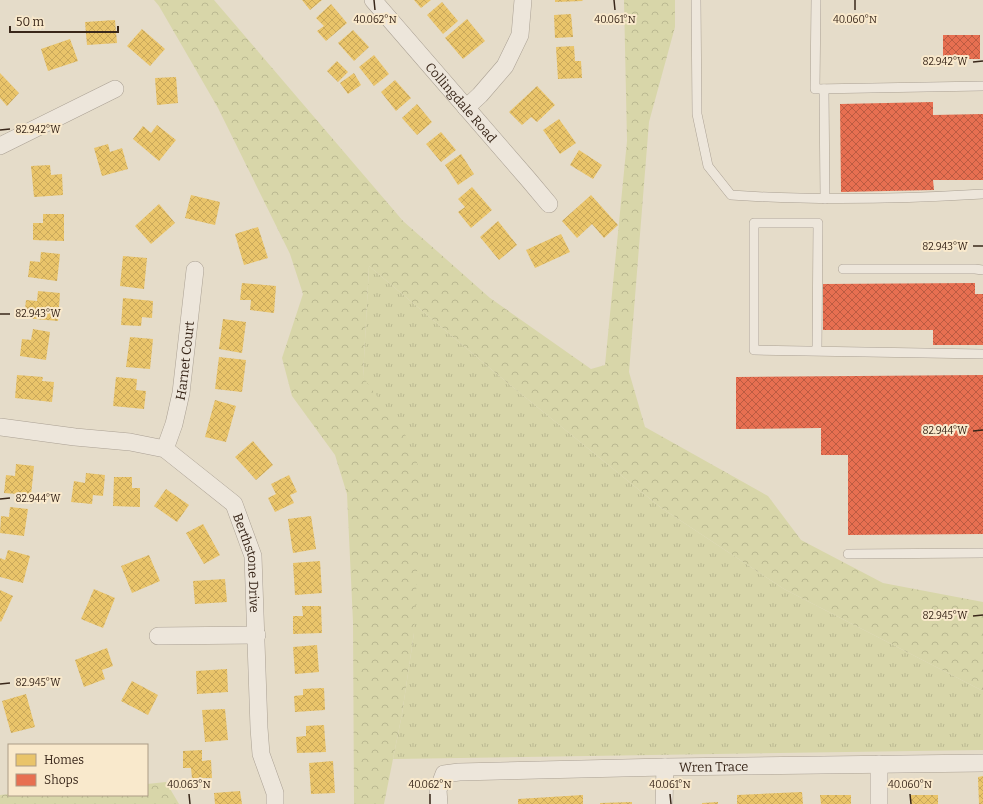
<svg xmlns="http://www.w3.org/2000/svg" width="983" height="804" viewBox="0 0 983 804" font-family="Bitter,serif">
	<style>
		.grass { fill: url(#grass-tufts) }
		.forest { fill: url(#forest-crowns) }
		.homes { fill: url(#homes-cross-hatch) }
		.shops { fill: url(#shops-cross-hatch) }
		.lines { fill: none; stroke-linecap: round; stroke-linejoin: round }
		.service-casing { stroke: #aaa093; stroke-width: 10 }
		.minor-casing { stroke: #aaa093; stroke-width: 18 }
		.service { stroke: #ede6db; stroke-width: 9 }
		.minor { stroke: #ede6db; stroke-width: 17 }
		.ticks { fill: none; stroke: #39271a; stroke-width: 1.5 }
		.labels { text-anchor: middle; stroke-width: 4; stroke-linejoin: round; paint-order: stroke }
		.street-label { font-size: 13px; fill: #39271a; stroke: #f9e9cc }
		.ticks-label { font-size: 10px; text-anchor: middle; fill: #39271a; stroke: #f9e9cc; stroke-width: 4; stroke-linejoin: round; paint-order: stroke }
	</style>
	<defs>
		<pattern id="grass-tufts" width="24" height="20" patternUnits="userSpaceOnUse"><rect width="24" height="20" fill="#d8d6a9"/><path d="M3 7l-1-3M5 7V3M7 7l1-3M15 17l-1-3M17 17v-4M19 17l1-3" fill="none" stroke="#bab891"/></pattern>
		<pattern id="forest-crowns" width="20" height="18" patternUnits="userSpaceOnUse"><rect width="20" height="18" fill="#d8d6a9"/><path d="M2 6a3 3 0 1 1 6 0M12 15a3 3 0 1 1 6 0" fill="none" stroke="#bab891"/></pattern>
		<pattern id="homes-cross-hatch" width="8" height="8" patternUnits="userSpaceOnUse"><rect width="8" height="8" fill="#e9c46a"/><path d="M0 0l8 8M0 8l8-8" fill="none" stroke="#c9a85b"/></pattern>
		<pattern id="shops-cross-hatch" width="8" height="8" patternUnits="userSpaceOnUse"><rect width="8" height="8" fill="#e76f51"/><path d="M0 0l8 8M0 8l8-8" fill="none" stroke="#bc5b42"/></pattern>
	</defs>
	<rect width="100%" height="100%" fill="#e5dcc9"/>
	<!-- grass -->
	<polygon class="grass" points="369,266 498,375 660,507 784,589 983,691 983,750 393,759 402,714 414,633 363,377"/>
	<!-- forest -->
	<g class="forest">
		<polygon points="154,0 214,0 403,221 490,298 591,369 605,365 627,141 624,0 675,0 675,27 649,122 629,372 645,427 768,496 801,540 883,583 983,602 983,691 784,589 660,507 498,375 369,266 363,377 406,436 422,475 414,633 402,714 384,804 354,804 353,622 347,494 335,455 292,396 282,358 303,294 290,254 218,108 159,6"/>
		<polygon points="166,782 179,804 0,804 0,795 9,794 9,795 147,795 147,784"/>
	</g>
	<!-- homes -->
	<g class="homes">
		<polygon points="302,0 322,0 310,10"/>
		<polygon points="414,0 431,0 421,8"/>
		<polygon points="555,0 582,0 583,1 555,2"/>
		<polygon points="442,2 458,21 443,34 427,15"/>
		<polygon points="331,4 347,23 326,41 317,31 324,26 316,18"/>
		<polygon points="571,14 573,37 555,38 554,15"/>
		<polygon points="467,19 485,41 463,59 445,38"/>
		<polygon points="115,20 117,43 87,45 85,22"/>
		<polygon points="142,29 165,49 150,66 127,46"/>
		<polygon points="353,30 369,47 354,61 338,43"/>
		<polygon points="70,39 78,61 48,71 41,49"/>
		<polygon points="574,46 575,61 581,61 582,78 558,79 556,47"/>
		<polygon points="374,55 389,74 374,86 359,67"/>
		<polygon points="337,61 348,72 338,82 327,71"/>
		<polygon points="0,73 19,93 7,106 0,98"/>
		<polygon points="354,73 361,85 348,94 340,83"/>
		<polygon points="176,77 178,103 157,105 155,78"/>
		<polygon points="395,80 411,98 396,111 381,92"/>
		<polygon points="537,86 555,105 537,122 531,117 522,125 509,112"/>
		<polygon points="417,104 432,122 417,135 402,118"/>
		<polygon points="559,119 576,143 560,154 543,130"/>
		<polygon points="157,125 176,140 159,161 133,139 143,126 151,133"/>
		<polygon points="441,132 456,150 441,162 426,144"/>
		<polygon points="108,144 110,152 122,148 128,169 102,176 94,148"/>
		<polygon points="579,150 602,165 593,179 570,165"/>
		<polygon points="461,154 474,174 458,185 445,165"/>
		<polygon points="50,165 51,175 62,174 63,195 34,197 31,166"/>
		<polygon points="472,187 492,210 471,228 458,212 465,207 458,199"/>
		<polygon points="191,195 220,202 215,225 185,218"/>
		<polygon points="591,195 618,225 604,238 592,224 577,238 562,221"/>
		<polygon points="159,204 175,223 151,244 135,226"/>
		<polygon points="43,214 64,214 64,241 33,240 33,223 43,223"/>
		<polygon points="498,221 517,245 499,260 480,237"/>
		<polygon points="258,227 268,258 244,265 235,234"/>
		<polygon points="561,234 570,252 535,268 526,250"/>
		<polygon points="41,252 60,254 57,281 28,277 30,261 40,262"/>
		<polygon points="123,256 147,258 144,289 120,286"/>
		<polygon points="242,283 276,286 274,313 250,310 251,300 240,300"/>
		<polygon points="38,291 60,293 58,321 24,318 26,300 37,301"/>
		<polygon points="123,298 153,301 152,318 142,317 141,326 121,325"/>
		<polygon points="223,319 246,322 242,353 219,349"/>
		<polygon points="33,329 50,332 46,360 20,356 22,339 31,340"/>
		<polygon points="130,337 153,339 150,369 126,367"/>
		<polygon points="219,357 246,360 242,392 215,389"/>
		<polygon points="17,375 43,377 42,381 54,382 52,402 15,398"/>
		<polygon points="116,377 137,379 136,390 146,391 144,409 113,406"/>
		<polygon points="215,400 236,406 226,442 205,437"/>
		<polygon points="253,441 273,465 256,480 235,457"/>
		<polygon points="16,464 34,466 31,495 4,493 6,475 15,476"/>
		<polygon points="86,473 105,475 103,496 93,495 92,504 71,502 74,481 85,483"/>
		<polygon points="289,475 297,492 290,495 294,503 275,512 268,498 276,494 271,484"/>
		<polygon points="114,477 132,477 132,488 140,488 140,507 113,506"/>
		<polygon points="166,489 189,505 177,522 154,506"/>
		<polygon points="10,507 28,509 24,536 0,533 1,516 9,517"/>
		<polygon points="311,516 316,549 293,553 288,519"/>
		<polygon points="203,524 220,555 204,564 186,533"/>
		<polygon points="8,550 30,556 23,583 0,577 0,558 5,560"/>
		<polygon points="149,555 160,581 132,593 121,566"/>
		<polygon points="320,561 322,593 295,595 293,563"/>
		<polygon points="225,579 227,602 195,604 193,581"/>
		<polygon points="94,589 115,598 103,628 81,619"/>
		<polygon points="0,590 13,596 1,622 0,621"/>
		<polygon points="302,606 321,606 322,633 293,634 293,616 303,616"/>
		<polygon points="317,645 319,672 295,674 293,647"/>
		<polygon points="107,648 113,666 102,670 105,679 84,687 75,660"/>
		<polygon points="227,669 228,692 197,694 196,671"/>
		<polygon points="132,681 158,695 148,715 121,701"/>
		<polygon points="324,688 325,710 295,712 294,696 303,695 303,689"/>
		<polygon points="26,694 35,727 11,733 2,701"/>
		<polygon points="225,709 228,740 205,742 202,710"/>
		<polygon points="324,725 326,752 297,753 296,737 306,736 306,726"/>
		<polygon points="202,750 202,761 211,760 212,778 192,778 191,768 183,768 183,751"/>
		<polygon points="333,761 335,793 311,794 309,763"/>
		<polygon points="983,776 983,804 979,804 978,777"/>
		<polygon points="240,791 242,804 215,804 214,793"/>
		<polygon points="802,792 803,804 737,804 737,795"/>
		<polygon points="583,795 583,804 518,804 518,799"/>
		<polygon points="820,795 851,795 851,804 821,804"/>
		<rect x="911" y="795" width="27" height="9"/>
		<polygon points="632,802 632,804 600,804 600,803"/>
		<polygon points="718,802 718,804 702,804 702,803"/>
	</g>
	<!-- shops -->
	<g class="shops">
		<rect x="943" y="35" width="37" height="24"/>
		<polygon points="933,102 933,115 983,114 983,180 933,180 934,190 841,192 840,104"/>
		<polygon points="975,283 975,294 983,294 983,345 933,345 933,330 823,330 823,284"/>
		<polygon points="983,375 983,534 848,535 848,455 821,455 821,428 736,429 736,377"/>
	</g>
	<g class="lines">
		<defs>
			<g id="service">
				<path d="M696,0l1,114 11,52 23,29c84,6 168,4 252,-1"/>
				<polyline points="816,0 815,89 983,86"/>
				<polyline points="824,89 825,199"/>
				<polyline points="843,269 975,269 983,270"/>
				<polyline points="817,351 818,223 754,223 754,350 983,354"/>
				<polyline points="848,554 983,553"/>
			</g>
			<g id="minor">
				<path id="s1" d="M373,0l155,179 21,25"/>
				<polyline points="466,108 480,95 505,66 520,35 523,0"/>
				<polyline points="0,146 115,89"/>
				<path id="s2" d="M0,427l75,10 55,5 35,7 69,55 19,52 6,172 2,26 14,39v11"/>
				<path id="s3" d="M165,449l9,-25 7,-31 14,-123"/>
				<polyline points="158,636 257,635"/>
				<polyline points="879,764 879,804"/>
				<path id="s4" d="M439,804l-1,-14 6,-16 15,-2 206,-5 318,-4"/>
				<polyline points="664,804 665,767"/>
			</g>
		</defs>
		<!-- service casing -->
		<use href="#service" class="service-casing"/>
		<!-- minor casing -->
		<use href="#minor" class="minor-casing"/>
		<!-- service -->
		<use href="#service" class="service"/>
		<!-- minor -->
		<use href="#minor" class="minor"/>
	</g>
	<!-- ticks -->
	<path class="ticks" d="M374,0l1,10M614,0l1,10M855,0v10M973,62l10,-1M0,130l10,-1M973,246h10M0,314h10M973,431l10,-1M0,499l10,-1M973,616l10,-1M0,684l10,-1M189,794l1,10M430,794v10M670,794l1,10M910,794l1,10"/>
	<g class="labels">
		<!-- street labels -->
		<g class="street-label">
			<text dy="5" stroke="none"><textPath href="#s1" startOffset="135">Collingdale Road</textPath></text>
			<text dy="5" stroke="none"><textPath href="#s3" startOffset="91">Harnet Court</textPath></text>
			<text dy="5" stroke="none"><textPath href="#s2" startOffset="316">Berthstone Drive</textPath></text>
			<text dy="5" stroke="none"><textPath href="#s4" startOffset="301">Wren Trace</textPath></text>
		</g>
	</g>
	<g class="ticks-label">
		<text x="375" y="23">40.062°N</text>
		<text x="615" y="23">40.061°N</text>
		<text x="855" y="23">40.060°N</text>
		<text x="945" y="65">82.942°W</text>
		<text x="38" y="133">82.942°W</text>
		<text x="945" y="250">82.943°W</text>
		<text x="38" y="317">82.943°W</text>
		<text x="945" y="434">82.944°W</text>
		<text x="38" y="502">82.944°W</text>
		<text x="945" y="619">82.945°W</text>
		<text x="38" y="686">82.945°W</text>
		<text x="189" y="788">40.063°N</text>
		<text x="430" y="788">40.062°N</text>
		<text x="670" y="788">40.061°N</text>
		<text x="910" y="788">40.060°N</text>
	</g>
	<!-- legend -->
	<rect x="8" y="744" width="140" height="52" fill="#f9e9cc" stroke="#ac9b85"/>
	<rect x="16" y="754" width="20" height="12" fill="#e9c46a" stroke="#ac9b85"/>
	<text x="44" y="764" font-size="12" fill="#39271a">Homes</text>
	<rect x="16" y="774" width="20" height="12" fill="#e76f51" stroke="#ac9b85"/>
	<text x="44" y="784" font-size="12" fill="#39271a">Shops</text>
	<!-- scale -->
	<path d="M10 26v6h108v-6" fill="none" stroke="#39271a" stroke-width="2"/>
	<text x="16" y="26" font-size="12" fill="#39271a" stroke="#f9e9cc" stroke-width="3" paint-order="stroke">50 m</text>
</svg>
